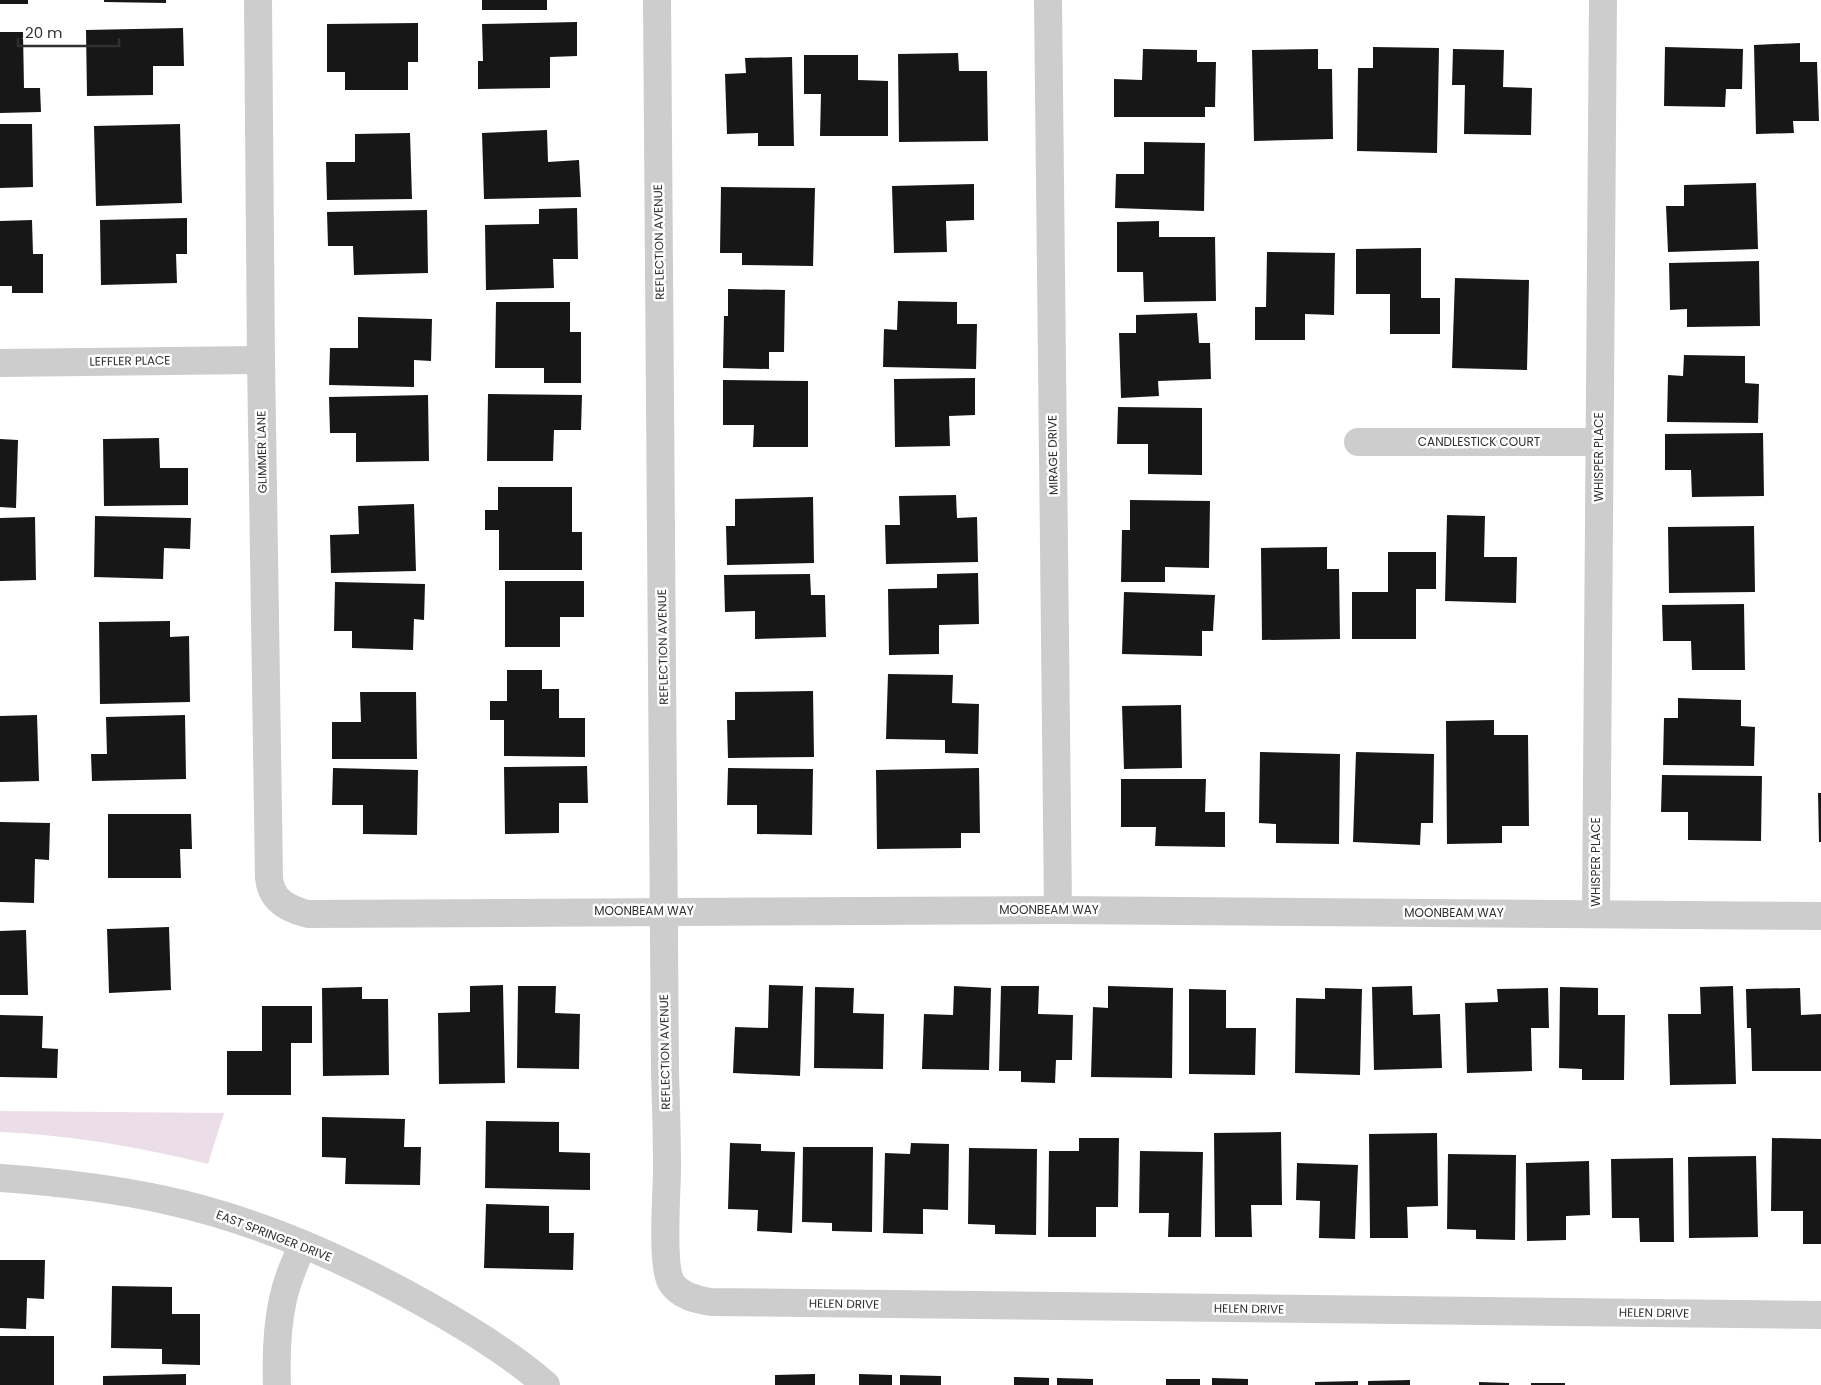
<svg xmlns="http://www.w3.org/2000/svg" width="1821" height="1385" viewBox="0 0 1821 1385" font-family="Poppins,sans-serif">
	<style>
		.green { fill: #ecdee8 }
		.building { fill: #171717 }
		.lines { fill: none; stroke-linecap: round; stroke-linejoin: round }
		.minor { stroke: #cdcdcd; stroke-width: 28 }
		.labels { text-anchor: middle; stroke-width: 5; stroke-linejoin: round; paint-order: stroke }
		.street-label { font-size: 12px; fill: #303030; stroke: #fff }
	</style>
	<rect width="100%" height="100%" fill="#fff"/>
	<!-- green -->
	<path class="green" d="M0,1111l224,2 -16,51c-69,-17 -137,-29 -208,-32z"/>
	<!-- building -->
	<g class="building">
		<rect x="0" y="0" width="28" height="4"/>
		<polygon points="104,0 166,0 166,3 104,2"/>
		<rect x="482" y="0" width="65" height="10"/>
		<polygon points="577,22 577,56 550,57 550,88 478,89 478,61 483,61 482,24"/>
		<polygon points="418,23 418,62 408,62 408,90 345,90 345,72 327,72 327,24"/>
		<polygon points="183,28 184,66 153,66 153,95 87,96 86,30"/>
		<polygon points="0,32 23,32 24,88 40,88 41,112 0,113"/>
		<polygon points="1800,43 1800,62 1817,62 1819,121 1793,121 1794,133 1756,134 1754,45"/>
		<polygon points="1373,47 1439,48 1437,153 1357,151 1358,68 1373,68"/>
		<polygon points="1665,47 1743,49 1742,89 1726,89 1725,107 1664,106"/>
		<polygon points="1143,49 1197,50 1197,62 1216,62 1215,107 1205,107 1205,117 1114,117 1114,79 1142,80"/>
		<polygon points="1318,49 1318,69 1332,69 1333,139 1254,141 1252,50"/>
		<polygon points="1453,49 1504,50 1503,87 1532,88 1531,135 1464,134 1465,85 1452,85"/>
		<polygon points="958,53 959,71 987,71 988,141 899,142 898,54"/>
		<polygon points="804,55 858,55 858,80 888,81 888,136 820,136 821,94 804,94"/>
		<polygon points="792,57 794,146 758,146 758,133 727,134 725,74 746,73 745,58"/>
		<polygon points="0,124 32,124 33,187 0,188"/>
		<polygon points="180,124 182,203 96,206 94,126"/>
		<polygon points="547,130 548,162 579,160 581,197 484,199 482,133"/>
		<polygon points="410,133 412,199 327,200 326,162 355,162 355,134"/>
		<polygon points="1144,142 1205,143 1204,211 1115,208 1116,174 1144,174"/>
		<polygon points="1756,183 1758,249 1668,252 1666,206 1684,206 1684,185"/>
		<polygon points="974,184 974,220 946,221 947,252 894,253 892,186"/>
		<polygon points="721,187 815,188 813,266 742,265 742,253 720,253"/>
		<polygon points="577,208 578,259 553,259 554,288 486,290 485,225 539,224 539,209"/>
		<polygon points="427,210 428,273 354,275 353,246 328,246 327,212"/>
		<polygon points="187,218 187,254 176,254 177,283 101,285 100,220"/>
		<polygon points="32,220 33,254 43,254 43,293 12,293 12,286 0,286 0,221"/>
		<polygon points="1159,221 1159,237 1215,237 1216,301 1144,302 1143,272 1117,272 1117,222"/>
		<polygon points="1421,248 1421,298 1440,298 1440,334 1390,334 1390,294 1356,294 1356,249"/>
		<polygon points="1267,252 1335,253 1334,315 1305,314 1305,340 1255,340 1255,307 1266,307"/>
		<polygon points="1759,261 1760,326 1687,327 1687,309 1670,310 1669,263"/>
		<polygon points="1455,278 1529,280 1527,370 1452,368"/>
		<polygon points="728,289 785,290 784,352 769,352 769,369 723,368 724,316 728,316"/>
		<polygon points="898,301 957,302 957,324 977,324 976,369 883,367 884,329 897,330"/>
		<polygon points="496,302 570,302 570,332 581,332 581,383 544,383 544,368 495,368"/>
		<polygon points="1197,313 1199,343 1210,343 1211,379 1158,381 1159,396 1121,398 1119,333 1136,333 1136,315"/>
		<polygon points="358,317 432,319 431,361 414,360 414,387 329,385 330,348 358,348"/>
		<polygon points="1684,355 1745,356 1745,383 1759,384 1758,423 1667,422 1668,375 1683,376"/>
		<polygon points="975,378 975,415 949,416 950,446 895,447 894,379"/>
		<polygon points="723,380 808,381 808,447 753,447 754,425 723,425"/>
		<polygon points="488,394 582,395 581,430 554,430 553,461 487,461"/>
		<polygon points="428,395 429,461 356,462 356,433 330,433 329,397"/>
		<polygon points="1118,407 1202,408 1202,475 1148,474 1148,444 1117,444"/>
		<polygon points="1763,433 1764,496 1692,497 1691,470 1665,470 1665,434"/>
		<polygon points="159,438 160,468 188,468 188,505 104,506 103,439"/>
		<polygon points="0,439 18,440 16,508 0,507"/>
		<polygon points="498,487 572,487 572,532 582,532 582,570 499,570 499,530 485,530 485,510 498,510"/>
		<polygon points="956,495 957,518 977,517 978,562 886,564 885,525 900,525 899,496"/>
		<polygon points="813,497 814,563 727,565 726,526 735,526 735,499"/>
		<polygon points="1130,500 1210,501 1209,568 1165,567 1165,582 1121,582 1122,530 1130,530"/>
		<polygon points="414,504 416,571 331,573 330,535 359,534 358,506"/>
		<polygon points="1447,515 1485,516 1484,557 1517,557 1516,603 1445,601"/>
		<polygon points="95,516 191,518 190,549 164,548 163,579 94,577"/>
		<polygon points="35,517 36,580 0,581 0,518"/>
		<polygon points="1754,526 1755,592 1669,593 1668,527"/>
		<polygon points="1327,547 1327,569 1339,569 1340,639 1262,640 1261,548"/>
		<polygon points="1388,552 1436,552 1436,589 1416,589 1416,639 1352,639 1352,592 1388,592"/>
		<polygon points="978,573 979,624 939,625 939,654 889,655 888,589 937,588 937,574"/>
		<polygon points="810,574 811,595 825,595 826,637 755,639 755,611 725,612 724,575"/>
		<polygon points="505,581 584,581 584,617 560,617 560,647 505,647"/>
		<polygon points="335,582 425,584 424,620 414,619 413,650 352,648 352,631 334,631"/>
		<polygon points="1124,592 1215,595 1213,631 1202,631 1202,656 1122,654"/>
		<polygon points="1744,604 1745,670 1692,670 1691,641 1663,641 1662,605"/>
		<polygon points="170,621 170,637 189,636 190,702 100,704 99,622"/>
		<polygon points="507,670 542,670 542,689 559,689 559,718 585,718 585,757 504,756 504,720 490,720 490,701 507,701"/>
		<polygon points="888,674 953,675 952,703 979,704 978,754 945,753 945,740 886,739"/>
		<polygon points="813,691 814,757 728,758 727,720 735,720 735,692"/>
		<polygon points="360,692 416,692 417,759 332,759 332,722 361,722"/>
		<polygon points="1678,698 1741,700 1741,726 1755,727 1754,766 1663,765 1664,718 1678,718"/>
		<polygon points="1181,705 1182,768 1124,769 1122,706"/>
		<polygon points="37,715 39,781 0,782 0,716"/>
		<polygon points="185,715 186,779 92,781 91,754 107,754 106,717"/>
		<polygon points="1494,720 1494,735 1528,735 1529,826 1502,826 1502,843 1447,844 1446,721"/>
		<polygon points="1260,752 1340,754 1339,844 1276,843 1276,824 1259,823"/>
		<polygon points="1356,752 1434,754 1433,823 1421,823 1420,845 1353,842"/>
		<polygon points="587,766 588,803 559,803 559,833 505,834 504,767"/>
		<polygon points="333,768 418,770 417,835 363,834 363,805 332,805"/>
		<polygon points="728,768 813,769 812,835 757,834 757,805 727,805"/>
		<polygon points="979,768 980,833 961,833 961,848 877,849 876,770"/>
		<polygon points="1662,775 1762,776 1761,841 1688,840 1688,812 1661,812"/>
		<polygon points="1121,779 1206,779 1205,812 1225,812 1225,847 1155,846 1156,827 1121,827"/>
		<polygon points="1818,793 1821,793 1821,842 1819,842"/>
		<polygon points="108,814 191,814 192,849 180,849 181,878 108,878"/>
		<polygon points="0,822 50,823 49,860 35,859 34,903 0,902"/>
		<polygon points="169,927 171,990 109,993 107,929"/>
		<polygon points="26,930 28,995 0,995 0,931"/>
		<polygon points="503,985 505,1083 439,1084 438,1013 470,1012 470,986"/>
		<polygon points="769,985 803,986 800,1076 733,1073 735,1027 768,1028"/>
		<polygon points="518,986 556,986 555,1013 580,1014 579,1069 517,1068"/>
		<polygon points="954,986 991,988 989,1070 922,1069 924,1014 953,1015"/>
		<polygon points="1001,986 1039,986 1038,1014 1073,1015 1072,1060 1056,1060 1055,1083 1021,1082 1021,1071 999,1071"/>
		<polygon points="1108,986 1173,988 1172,1078 1091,1077 1093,1007 1108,1008"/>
		<polygon points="1412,986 1413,1015 1440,1014 1442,1068 1374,1070 1372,987"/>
		<polygon points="1733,986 1736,1084 1670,1085 1668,1014 1701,1014 1700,987"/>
		<polygon points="362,987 362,999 388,999 389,1075 323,1076 322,988"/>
		<polygon points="815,987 854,988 853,1013 884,1014 883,1069 814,1068"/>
		<polygon points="1560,987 1598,988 1598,1015 1625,1015 1624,1080 1582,1080 1582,1069 1559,1068"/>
		<polygon points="1325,988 1362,989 1360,1075 1295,1073 1296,998 1325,999"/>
		<polygon points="1548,988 1549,1028 1531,1028 1532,1071 1467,1073 1465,1003 1498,1002 1497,989"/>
		<polygon points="1800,988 1801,1015 1821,1014 1821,1071 1752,1071 1751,1028 1747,1028 1746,989"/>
		<polygon points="1189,989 1226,990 1226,1028 1256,1028 1255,1075 1189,1074"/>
		<polygon points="262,1006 312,1006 312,1043 291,1043 291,1095 227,1095 227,1051 262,1051"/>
		<polygon points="0,1015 43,1016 42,1048 58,1049 57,1078 0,1077"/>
		<polygon points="322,1117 405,1119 404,1147 421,1147 420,1185 345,1184 346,1158 322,1157"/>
		<polygon points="486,1121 559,1122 559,1152 590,1153 590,1190 485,1188"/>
		<polygon points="1281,1132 1282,1205 1251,1205 1252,1237 1215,1237 1214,1133"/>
		<polygon points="1437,1133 1438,1206 1407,1207 1408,1238 1370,1238 1369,1134"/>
		<polygon points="1079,1138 1119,1138 1118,1207 1096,1207 1096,1237 1048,1237 1049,1151 1079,1151"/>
		<polygon points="1772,1138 1821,1139 1821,1244 1803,1244 1803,1211 1771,1211"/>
		<polygon points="730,1143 761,1144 761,1151 795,1152 792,1233 757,1231 758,1210 728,1209"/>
		<polygon points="911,1143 949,1144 948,1210 923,1209 923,1234 883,1233 885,1153 910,1154"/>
		<polygon points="803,1147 873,1147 872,1232 832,1231 832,1223 802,1222"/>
		<polygon points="969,1148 1037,1149 1036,1235 995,1234 995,1225 968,1224"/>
		<polygon points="1140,1151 1203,1152 1201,1237 1168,1237 1169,1213 1139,1213"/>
		<polygon points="1448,1154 1516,1155 1515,1240 1476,1239 1476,1230 1447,1229"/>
		<polygon points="1756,1156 1758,1237 1689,1238 1688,1157"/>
		<polygon points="1673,1158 1674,1242 1640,1242 1639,1218 1612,1218 1611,1159"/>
		<polygon points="1589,1161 1590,1215 1566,1216 1566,1240 1527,1241 1526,1163"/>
		<polygon points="1297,1163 1358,1165 1355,1239 1319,1238 1320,1201 1296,1200"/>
		<polygon points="486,1204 549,1206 549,1233 574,1233 573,1270 484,1268"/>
		<polygon points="0,1260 45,1260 44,1299 27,1298 26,1329 0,1328"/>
		<polygon points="112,1286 172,1287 172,1314 200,1314 200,1365 162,1364 162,1349 111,1348"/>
		<rect x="0" y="1336" width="54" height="49"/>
		<polygon points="186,1374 186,1385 103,1385 103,1376"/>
		<polygon points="815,1374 815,1385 775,1385 775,1375"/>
		<polygon points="859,1374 892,1375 892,1385 859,1385"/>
		<polygon points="900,1375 941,1376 941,1385 900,1385"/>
		<polygon points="1014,1377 1049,1378 1049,1385 1014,1385"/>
		<polygon points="1057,1378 1093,1379 1093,1385 1057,1385"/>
		<polygon points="1212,1378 1248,1379 1248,1385 1212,1385"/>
		<rect x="1166" y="1379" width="34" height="6"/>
		<polygon points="1410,1380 1410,1385 1368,1385 1368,1381"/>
		<polygon points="1358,1381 1358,1385 1315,1385 1315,1382"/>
		<polygon points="1479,1382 1509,1383 1509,1385 1479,1385"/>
		<rect x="1531" y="1383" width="34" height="2"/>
	</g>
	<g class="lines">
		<!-- minor -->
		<g class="minor">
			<path d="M258,0l3,360 8,518c2,22 18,31 39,36l750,-4 763,6"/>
			<path d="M657,0l8,1072c1,32 2,64 2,96 0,24 -6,96 4,114 8,14 27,18 40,20l1110,13"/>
			<polyline points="1048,0 1058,910"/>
			<polyline points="0,363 261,360"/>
			<polyline points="1358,442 1599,442"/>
			<polyline points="1596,914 1603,0"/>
			<path d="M0,1178c56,4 110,10 165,22 92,20 180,59 262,105 41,23 84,49 119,80"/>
			<path d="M277,1385c-1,-28 0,-59 6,-86 4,-19 12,-37 20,-55"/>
		</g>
	</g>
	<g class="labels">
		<!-- street labels -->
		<g class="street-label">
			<text transform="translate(659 242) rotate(-91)" y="4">REFLECTION AVENUE</text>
			<text transform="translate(130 361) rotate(-1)" y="4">LEFFLER PLACE</text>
			<text x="1479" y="446">CANDLESTICK COURT</text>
			<text transform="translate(262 452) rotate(-91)" y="4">GLIMMER LANE</text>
			<text transform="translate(1053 455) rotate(-91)" y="4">MIRAGE DRIVE</text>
			<text transform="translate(1599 457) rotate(-90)" y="4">WHISPER PLACE</text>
			<text transform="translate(663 647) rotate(-91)" y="4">REFLECTION AVENUE</text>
			<text transform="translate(1596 862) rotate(-90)" y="4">WHISPER PLACE</text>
			<text x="1049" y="914">MOONBEAM WAY</text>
			<text x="644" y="915">MOONBEAM WAY</text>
			<text x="1454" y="917">MOONBEAM WAY</text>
			<text transform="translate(665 1052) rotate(-91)" y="4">REFLECTION AVENUE</text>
			<text transform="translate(274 1236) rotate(21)" y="4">EAST SPRINGER DRIVE</text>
			<text transform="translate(844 1304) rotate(1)" y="4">HELEN DRIVE</text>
			<text transform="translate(1249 1309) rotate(1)" y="4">HELEN DRIVE</text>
			<text transform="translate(1654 1313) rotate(1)" y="4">HELEN DRIVE</text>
		</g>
	</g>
	<!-- scale -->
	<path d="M18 38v8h101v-8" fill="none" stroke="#303030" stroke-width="2.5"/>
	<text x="25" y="38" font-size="15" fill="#303030" stroke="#ffffff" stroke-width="4" paint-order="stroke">20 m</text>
</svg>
